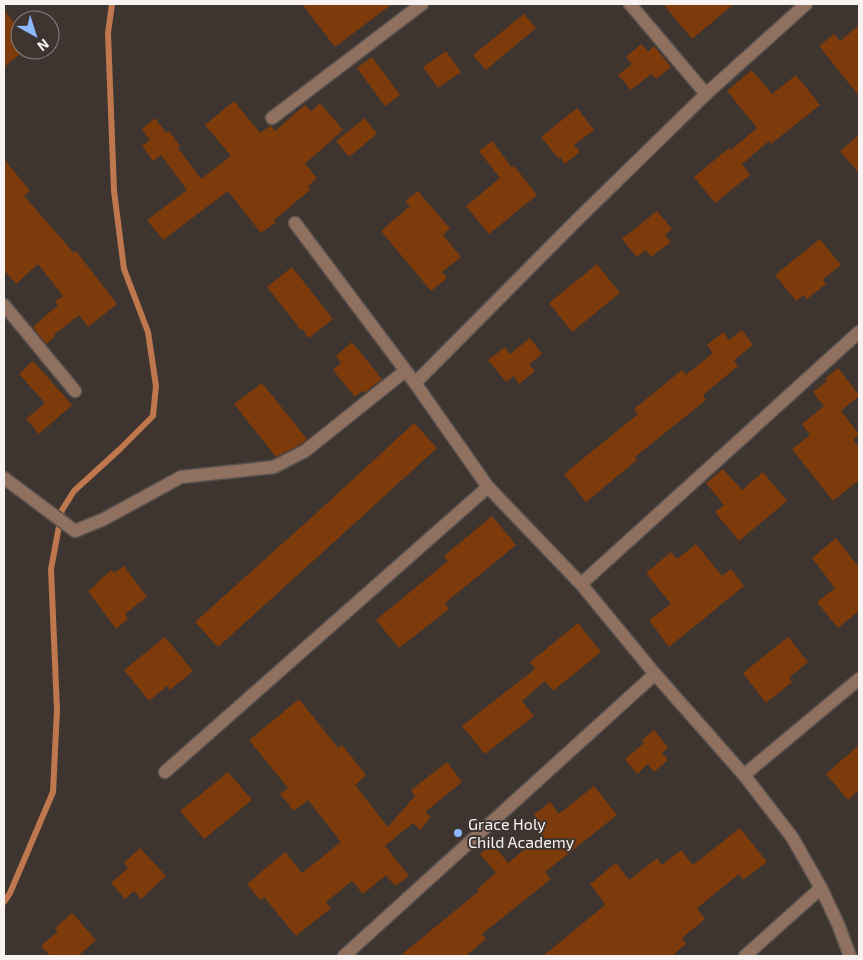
<svg xmlns="http://www.w3.org/2000/svg" width="863" height="960" viewBox="0 0 863 960" font-family="'Exo 2',sans-serif">
	<style>
		.lines { fill: none; stroke-linecap: round; stroke-linejoin: round }
		.stream { stroke: #bf774d; stroke-width: 6 }
		.building { fill: #7d3a0a }
		.street-casing { stroke: #5c5350; stroke-width: 15 }
		.street { stroke: #90705f; stroke-width: 12 }
		.poi-dot { fill: #8eb8fd; stroke: #3e3531; stroke-width: 2 }
		.labels { text-anchor: middle; stroke-width: 4; stroke-linejoin: round; paint-order: stroke }
		.poi-label { font-size: 16px; fill: #f8f3f0; stroke: #3e3531; text-anchor: start }
	</style>
	<rect width="100%" height="100%" fill="#3e3531"/>
	<g class="lines">
		<!-- stream -->
		<polyline class="stream" points="4,902 10,893 53,792 57,710 51,569 62,510 74,491 120,449 153,416 156,386 148,332 124,269 114,191 108,33 112,4"/>
	</g>
	<!-- building -->
	<g class="building">
		<polygon points="302,4 392,4 335,47"/>
		<polygon points="663,4 734,4 692,39"/>
		<polygon points="4,10 20,30 20,54 4,67"/>
		<polygon points="524,14 536,28 486,70 473,55"/>
		<polygon points="859,25 859,96 819,46 834,34 840,41"/>
		<polygon points="641,44 648,52 654,46 671,67 656,79 651,74 631,90 618,75 632,64 626,57"/>
		<polygon points="446,51 461,72 438,88 423,67"/>
		<polygon points="372,57 400,95 385,106 357,68"/>
		<polygon points="752,70 772,94 796,75 820,105 771,144 769,141 742,164 750,175 715,203 694,177 729,148 731,150 757,128 727,91"/>
		<polygon points="234,101 260,133 270,126 271,126 275,131 305,105 311,111 320,103 343,130 305,164 317,178 308,186 310,190 274,220 276,222 261,233 228,191 163,240 147,220 187,190 161,155 153,161 142,146 150,140 142,129 155,118 166,133 169,131 180,146 178,148 201,179 231,156 205,125"/>
		<polygon points="577,108 594,130 574,145 580,152 565,164 560,157 558,158 541,137"/>
		<polygon points="365,118 377,134 349,157 336,141"/>
		<polygon points="859,135 859,173 840,151"/>
		<polygon points="492,141 512,168 514,166 537,195 489,234 466,206 500,178 479,151"/>
		<polygon points="4,159 30,191 24,196 74,253 76,251 117,304 88,327 79,315 54,335 55,336 46,344 33,327 58,305 55,302 63,296 38,264 16,284 4,270"/>
		<polygon points="418,191 450,229 443,235 461,257 442,272 447,278 431,291 381,231 410,206 405,201"/>
		<polygon points="657,211 672,229 665,235 671,242 651,257 646,250 637,257 622,239"/>
		<polygon points="820,239 841,265 823,279 826,284 807,299 804,295 796,301 775,275"/>
		<polygon points="597,264 620,293 572,332 549,303"/>
		<polygon points="292,267 333,319 309,338 302,329 301,330 267,287"/>
		<polygon points="742,330 753,345 734,360 738,366 703,395 706,400 635,457 637,460 586,502 564,474 638,414 634,409 682,370 686,375 713,353 707,345 723,332 729,340"/>
		<polygon points="530,338 542,354 529,364 535,371 519,384 514,376 506,382 488,360 505,347 510,354"/>
		<polygon points="352,342 382,379 364,393 362,391 355,397 333,370 341,363 336,356"/>
		<polygon points="33,361 72,405 39,434 26,419 45,403 19,374"/>
		<polygon points="838,368 859,395 859,396 841,411 859,434 853,440 859,448 859,480 833,501 792,449 810,435 802,424 824,406 813,392 827,381 825,379"/>
		<polygon points="262,383 307,439 301,444 276,457 234,404"/>
		<polygon points="414,423 437,448 333,543 218,647 195,622 311,518"/>
		<polygon points="723,469 742,490 763,472 787,501 739,541 715,512 724,505 706,483"/>
		<polygon points="492,516 516,545 445,603 449,609 399,648 376,620 448,561 444,556"/>
		<polygon points="836,538 859,567 859,611 838,628 817,602 835,588 812,558"/>
		<polygon points="696,544 722,576 731,569 744,586 669,647 649,620 671,604 646,573 671,552 677,559"/>
		<polygon points="124,566 147,597 125,614 128,619 116,629 88,591 98,583 97,582 112,570 114,573"/>
		<polygon points="578,623 601,652 553,691 545,681 522,701 534,716 485,754 462,726 535,669 530,662"/>
		<polygon points="165,637 193,671 170,690 167,686 149,701 124,670"/>
		<polygon points="788,637 808,662 789,678 792,682 766,703 743,673"/>
		<polygon points="299,699 338,748 342,745 366,775 355,785 388,827 415,796 411,790 447,762 462,782 425,812 431,817 420,830 413,823 385,846 409,876 395,886 386,875 363,894 352,881 326,902 331,908 296,936 264,897 260,900 247,884 285,852 302,873 341,842 308,800 294,811 280,794 288,788 249,740"/>
		<polygon points="654,730 668,748 662,753 668,760 654,772 648,764 637,774 625,759 644,743 642,740"/>
		<polygon points="859,745 859,790 848,800 826,774"/>
		<polygon points="228,772 252,800 204,839 180,811"/>
		<polygon points="594,786 617,815 545,872 551,879 482,934 486,939 466,956 400,956 479,891 477,889 496,873 480,854 492,844 508,863 542,835 539,831 544,827 534,815 550,802 559,814"/>
		<polygon points="740,828 767,862 743,880 739,874 697,908 705,919 682,938 686,944 672,956 543,956 605,905 603,902 603,901 590,884 616,863 629,880 657,858 662,865 681,850 693,865"/>
		<polygon points="140,848 166,876 141,899 134,891 125,899 111,883 128,868 124,863"/>
		<polygon points="72,913 96,940 78,956 50,956 41,946 58,931 55,928"/>
	</g>
	<g class="lines">
		<defs>
			<g id="street">
				<polyline points="630,4 706,94"/>
				<polyline points="272,118 422,4"/>
				<polyline points="295,223 415,383 488,487 581,584 655,674 744,775 792,837 821,888 838,924 850,956"/>
				<polyline points="4,305 75,391"/>
				<polyline points="415,383 579,218 706,94 806,4"/>
				<polyline points="4,478 75,531 104,519 181,477 274,467 305,451 405,371"/>
				<polyline points="581,584 859,332"/>
				<polyline points="165,772 488,487"/>
				<polyline points="744,775 859,679"/>
				<polyline points="344,956 655,674"/>
				<polyline points="745,956 821,888"/>
			</g>
		</defs>
		<!-- street casing -->
		<use href="#street" class="street-casing"/>
		<!-- street -->
		<use href="#street" class="street"/>
	</g>
	<!-- markers -->
	<circle class="poi-dot" cx="458" cy="833" r="5"/>
	<g class="labels">
		<!-- poi labels -->
		<g class="poi-label">
			<text x="468" y="830">Grace Holy<tspan x="468" dy="18">Child Academy</tspan></text>
		</g>
	</g>
	<!-- border -->
	<rect width="863" height="960" fill="none" stroke="#f8f3f0" stroke-width="10"/>
	<!-- north arrow -->
	<g transform="translate(35 35) rotate(141)"><circle r="24" fill="#3e3531" stroke="#88817d"/>
	<path d="M0-4L9 19L0 12L-9 19Z" fill="#8eb8fd"/>
	<text y="-8" font-size="14" font-weight="bold" text-anchor="middle" fill="#f8f3f0">N</text>
	</g>
</svg>
